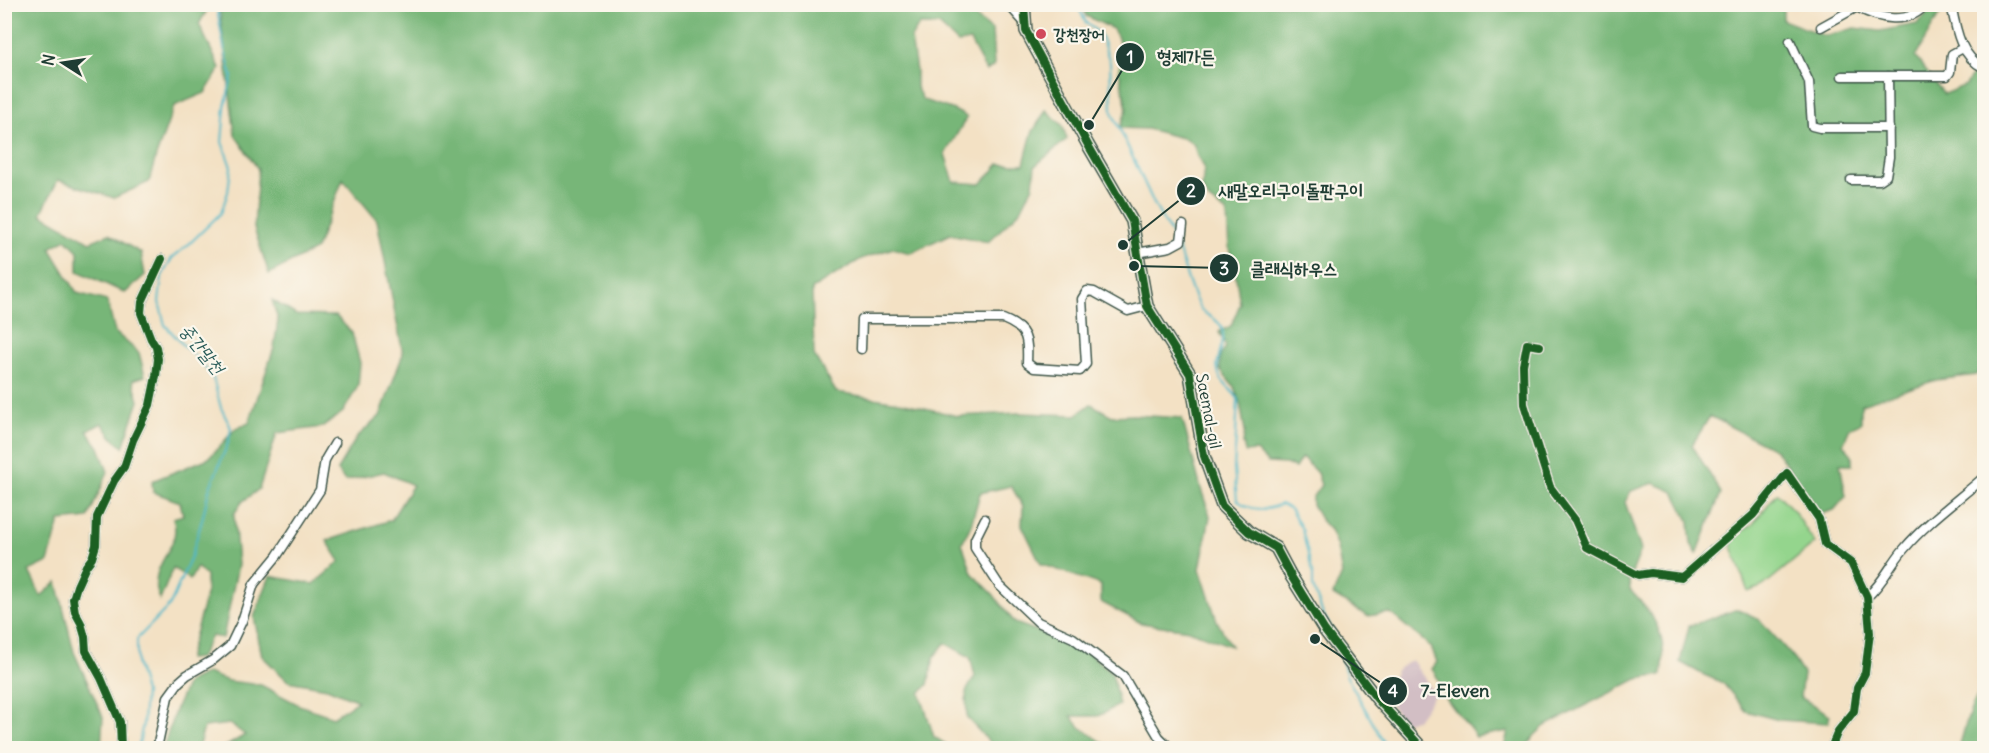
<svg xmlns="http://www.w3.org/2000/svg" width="1989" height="753" viewBox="0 0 1989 753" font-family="Delius,'Poor Story',sans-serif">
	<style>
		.industrial { fill: #d2bec4 }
		.green { fill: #94d58d; stroke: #5a8960; stroke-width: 1.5 }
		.forest { fill: #77b678; stroke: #4b7a56; stroke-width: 1.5 }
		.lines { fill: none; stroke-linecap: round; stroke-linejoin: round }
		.stream { stroke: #4db8c9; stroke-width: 2 }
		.minor-casing { stroke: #3f564a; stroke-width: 11 }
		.tertiary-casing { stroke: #3f564a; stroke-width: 14 }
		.minor { stroke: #fff; stroke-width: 8 }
		.tertiary { stroke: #fff; stroke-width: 10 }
		.cycleway-casing { stroke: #fbf7ec; stroke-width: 11 }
		.cycleway { stroke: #1b5e20; stroke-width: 8 }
		.poi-dot { fill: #d1495b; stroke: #fbf7ec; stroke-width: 2 }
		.labels { text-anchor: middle; stroke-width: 4.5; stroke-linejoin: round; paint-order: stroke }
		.poi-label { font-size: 16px; font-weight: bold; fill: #1f3d34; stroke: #fbf7ec; text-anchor: start }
		.street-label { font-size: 16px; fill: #1f3d34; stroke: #fbf7ec }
		.water-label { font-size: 18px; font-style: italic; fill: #2a5c59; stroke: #fbf7ec }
		.leader { fill: none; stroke: #1f3d34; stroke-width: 2 }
		.callout-dot { fill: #1f3d34; stroke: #fbf7ec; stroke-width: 2 }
		.mark-label { font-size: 18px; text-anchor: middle; font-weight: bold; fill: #fff }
		.callout-label { font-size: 18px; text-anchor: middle; font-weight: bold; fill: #1f3d34; stroke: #fbf7ec; stroke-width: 4.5; stroke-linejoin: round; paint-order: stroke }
	</style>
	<rect width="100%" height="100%" fill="#fbf7ec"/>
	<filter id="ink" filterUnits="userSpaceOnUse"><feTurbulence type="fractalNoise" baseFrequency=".0167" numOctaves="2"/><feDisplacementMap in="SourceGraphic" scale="12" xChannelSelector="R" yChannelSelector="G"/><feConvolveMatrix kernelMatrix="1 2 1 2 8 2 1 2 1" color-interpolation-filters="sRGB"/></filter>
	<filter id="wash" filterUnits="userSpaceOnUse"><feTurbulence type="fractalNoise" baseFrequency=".008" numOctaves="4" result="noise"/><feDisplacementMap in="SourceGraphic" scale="24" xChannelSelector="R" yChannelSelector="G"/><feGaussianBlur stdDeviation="1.35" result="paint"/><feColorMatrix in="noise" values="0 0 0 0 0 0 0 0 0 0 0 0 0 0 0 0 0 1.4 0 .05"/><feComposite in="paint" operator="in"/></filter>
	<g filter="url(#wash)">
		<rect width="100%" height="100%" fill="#f3e1c4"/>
		<!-- industrial -->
		<polygon class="industrial" points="1412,660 1435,694 1417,720 1404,722 1384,696 1396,670"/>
		<!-- green -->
		<polygon class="green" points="1777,493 1794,511 1815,543 1763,586 1748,592 1730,541 1753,524"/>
		<!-- forest -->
		<g class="forest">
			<polygon points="951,4 963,7 992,30 994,66 986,71 970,41 958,43 939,25 919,25 911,38 916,71 916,87 923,100 954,110 967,117 945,154 954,182 981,184 999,164 1024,164 1032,133 1046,110 1062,125 1067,139 1035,166 1033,186 1021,210 988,242 950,234 910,253 893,248 861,259 812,289 814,355 836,392 905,403 957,416 1020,413 1076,415 1091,404 1112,416 1133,415 1182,418 1201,489 1210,516 1200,569 1217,621 1231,646 1189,630 1141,623 1101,602 1101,585 1041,564 1022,525 1023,506 1011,486 980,493 971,525 962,543 972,573 993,594 1015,623 1080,646 1112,673 1119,705 1098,716 1071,716 1080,727 1111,748 995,748 967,718 966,692 975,676 970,657 945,643 934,657 928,685 920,693 934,737 952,748 326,748 323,747 223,748 245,735 230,724 204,727 198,748 163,748 176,708 187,683 207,673 228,681 261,685 299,705 333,717 358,701 327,688 288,681 262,656 254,617 270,576 314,584 340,561 327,541 391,520 413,485 384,472 345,481 337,470 357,437 380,416 403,354 377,220 343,179 316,249 269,274 254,228 258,169 235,135 219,5"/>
			<path d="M1783,4v16l42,16 30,-8 25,3 37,-7 19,-19h7v3l-28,49 29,37 22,-9 9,-14 9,5v290l-8,9 -40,5 -75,24v18l-11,6 -7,16 9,11v9h-12l6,32 -12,14 -13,4 -45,-64 -66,-34 -18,29 29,48 -24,61 -6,-10 -2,-23 -15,-29 -20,-9 -23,8 -6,11 16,48 -12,30 1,10c26,26 38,48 32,85l-25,4 -92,47 -10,9 -10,13h-21l4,-17 -32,6c-9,-14 -20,-24 -29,-38 -6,-10 -8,-21 -15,-30l5,-7 -6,-15 -41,-34 -23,3 -34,-21 9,-21 -5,-27 -7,-17 -10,-11 -8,-14v-7l9,-13 -4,-12 -15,-16 -7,11 -9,-4 -18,-1 -12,-12 -11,1 -2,-9 2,-12 -5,-28 -6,-16 -14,-17v-13l6,-11 -7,-14 12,-6 9,-22 -5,-33 -6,-22 -2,-36 -18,-13 -7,-12 2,-21 -7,-11 -3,-11 -8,-6 -39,-10 -27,-1 7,-19 -8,-38 2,-17 -3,-16 -5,-9 -27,-13 -3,-11z"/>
			<polygon points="4,5 210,5 199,24 220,69 205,93 174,106 156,156 149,182 114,198 58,180 41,214 90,242 109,234 141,253 145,275 125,293 78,271 78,251 66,239 50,248 77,293 107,301 115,332 139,353 145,376 133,380 139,401 123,447 112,437 102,423 87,431 99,447 108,472 88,518 60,521 48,562 29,571 41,596 57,582 74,652 103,717 101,748 5,748"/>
			<path d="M272,300l24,15 40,1 16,17 8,30 -2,23 -15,26 -20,15 -46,6 -18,56 -17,13 -8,12 4,51 -15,73 -12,-2 -11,22 -12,1 18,-64v-19l-9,-9 -7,13 -17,-12 -13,32c-16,-38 24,-49 13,-82l10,-3 -3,-13 -27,-10 -1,-11 57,-23 26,-29 14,-6 25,-75 4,-28z"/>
			<polygon points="1738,609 1759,619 1791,655 1803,674 1800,697 1830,715 1828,723 1779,720 1746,711 1723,683 1702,674 1680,662 1689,626"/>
			<path d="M1984,686v62h-25c6,-21 11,-44 25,-62z"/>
		</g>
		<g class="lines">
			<!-- stream -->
			<g class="stream">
				<polyline points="1077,4 1086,23 1100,34 1110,62 1112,112 1155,206 1175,241"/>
				<path d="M1177,246c8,20 11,43 23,62 5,8 17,10 21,18 8,16 -10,35 -1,51 4,8 13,14 18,22l-4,70 3,31c13,11 29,11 44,4l9,5 12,20 11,46v12l9,25 11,20"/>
				<polyline points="1342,660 1347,677 1387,748"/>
				<polyline points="138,748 143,724 145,692 137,664 137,639 170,605 192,554 202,520 209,490 228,443 231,428 221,408 213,378 198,358 187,349 165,325 159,302 162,276 172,258 187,246 221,213 228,192 231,167 222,142 225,107 232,76 224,48 216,4"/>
			</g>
		</g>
	</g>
	<g filter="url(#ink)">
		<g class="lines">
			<defs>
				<g id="minor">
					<polyline points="1008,4 1024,22"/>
					<path d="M1951,4c5,26 9,52 33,64"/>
					<path d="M1821,27l36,-20c21,12 52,19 69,-3"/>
					<polyline points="1790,41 1809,82 1812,126 1820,128 1889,128"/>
					<polyline points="1842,76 1947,76 1950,72 1952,54 1963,48"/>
					<polyline points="1851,180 1880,180 1886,176 1889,157 1888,76"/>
					<polyline points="1137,253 1170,247 1181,241 1183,225"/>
					<polyline points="1540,346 1527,344 1523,365 1524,404 1550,487 1575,520 1587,548 1638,575 1651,573 1682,577 1753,515 1787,473 1819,519 1825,544 1851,563 1867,597 1870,633 1865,673 1857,688 1854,711 1838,731 1831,748"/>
					<path d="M861,349l1,-30h141c25,10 25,20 24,44l7,5 46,3 6,-7 -4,-65 5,-8 7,1 34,19 19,-5"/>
					<polyline points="985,519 975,539 975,548 999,585 1038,622 1073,638 1123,676 1159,737 1170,748"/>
					<path d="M1867,597c17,-15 23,-32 37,-48 23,-27 54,-49 80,-72"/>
					<polyline points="121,748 120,722 101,678 86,651 85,637 81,623 75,612 73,599 77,586 86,566 92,558 96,545 97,517 114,481 124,467 133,440 150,405 156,376 158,359 156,347 151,339 141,313 142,302 162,259"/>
					<polyline points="157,748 168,697 179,682 187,675 213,660 230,646 242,621 254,584 277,556 320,490 325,460 335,443"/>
				</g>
				<polyline id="tertiary" points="1024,4 1026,31 1088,145 1132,221 1147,306 1190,374 1204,456 1222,506 1249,532 1276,548 1291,576 1325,631 1377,699 1422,748"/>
			</defs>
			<!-- minor casing -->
			<use href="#minor" class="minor-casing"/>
			<!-- tertiary casing -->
			<use href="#tertiary" class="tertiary-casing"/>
			<!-- minor -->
			<use href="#minor" class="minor"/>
			<!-- tertiary -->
			<use href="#tertiary" class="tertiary"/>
			<defs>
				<g id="cycleway">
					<polyline points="1024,4 1026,31 1088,145 1132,221 1147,306 1190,374 1204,456 1222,506 1249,532 1276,548 1291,576 1325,631 1377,699 1422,748"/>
					<polyline points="1540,346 1527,344 1523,365 1524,404 1550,487 1575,520 1587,548 1638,575 1651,573 1682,577 1753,515 1787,473 1819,519 1825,544 1851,563 1867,597 1870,633 1865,673 1857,688 1854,711 1838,731 1831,748"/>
					<polyline points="121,748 120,722 101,678 86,651 85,637 81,623 75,612 73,599 77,586 86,566 92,558 96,545 97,517 114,481 124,467 133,440 150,405 156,376 158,359 156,347 151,339 141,313 142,302 162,259"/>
				</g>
			</defs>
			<!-- cycleway casing -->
			<use href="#cycleway" class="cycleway-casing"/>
			<!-- cycleway -->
			<use href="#cycleway" class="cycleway"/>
		</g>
	</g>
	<!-- markers -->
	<circle class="poi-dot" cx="1041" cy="34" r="6"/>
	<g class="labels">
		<!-- poi labels -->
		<g class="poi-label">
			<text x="1053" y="40">강천장어</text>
		</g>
		<!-- street labels -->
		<g class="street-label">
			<text transform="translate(1209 411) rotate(79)" y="6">Saemal-gil</text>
		</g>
		<!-- water labels -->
		<g class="water-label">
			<text transform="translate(202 349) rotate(51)" y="6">중간말천</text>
		</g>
	</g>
	<!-- callouts -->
	<path class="leader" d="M1089 125L1130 57M1123 245L1191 191M1134 266L1224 268M1315 639L1393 691"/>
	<g class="callout-dot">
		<circle cx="1089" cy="125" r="6"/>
		<circle cx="1123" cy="245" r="6"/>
		<circle cx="1134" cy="266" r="6"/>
		<circle cx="1315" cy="639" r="6"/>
		<circle cx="1130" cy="57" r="15"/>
		<circle cx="1191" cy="191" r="15"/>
		<circle cx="1224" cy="268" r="15"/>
		<circle cx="1393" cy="691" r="15"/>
	</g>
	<g class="mark-label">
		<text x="1130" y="63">1</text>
		<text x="1191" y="197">2</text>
		<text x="1224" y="275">3</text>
		<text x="1393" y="697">4</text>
	</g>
	<g class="callout-label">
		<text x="1186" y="63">형제가든</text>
		<text x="1291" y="197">새말오리구이돌판구이</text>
		<text x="1294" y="275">클래식하우스</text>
		<text x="1455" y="697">7-Eleven</text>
	</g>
	<!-- margin -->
	<rect width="1989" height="753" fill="none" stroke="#fbf7ec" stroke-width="24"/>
	<!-- north arrow -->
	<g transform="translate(63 63) rotate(282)" stroke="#fbf7ec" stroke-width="4.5" paint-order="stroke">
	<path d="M0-4.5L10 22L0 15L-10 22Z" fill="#1f3d34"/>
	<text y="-9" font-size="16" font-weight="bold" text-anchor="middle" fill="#1f3d34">N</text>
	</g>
</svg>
